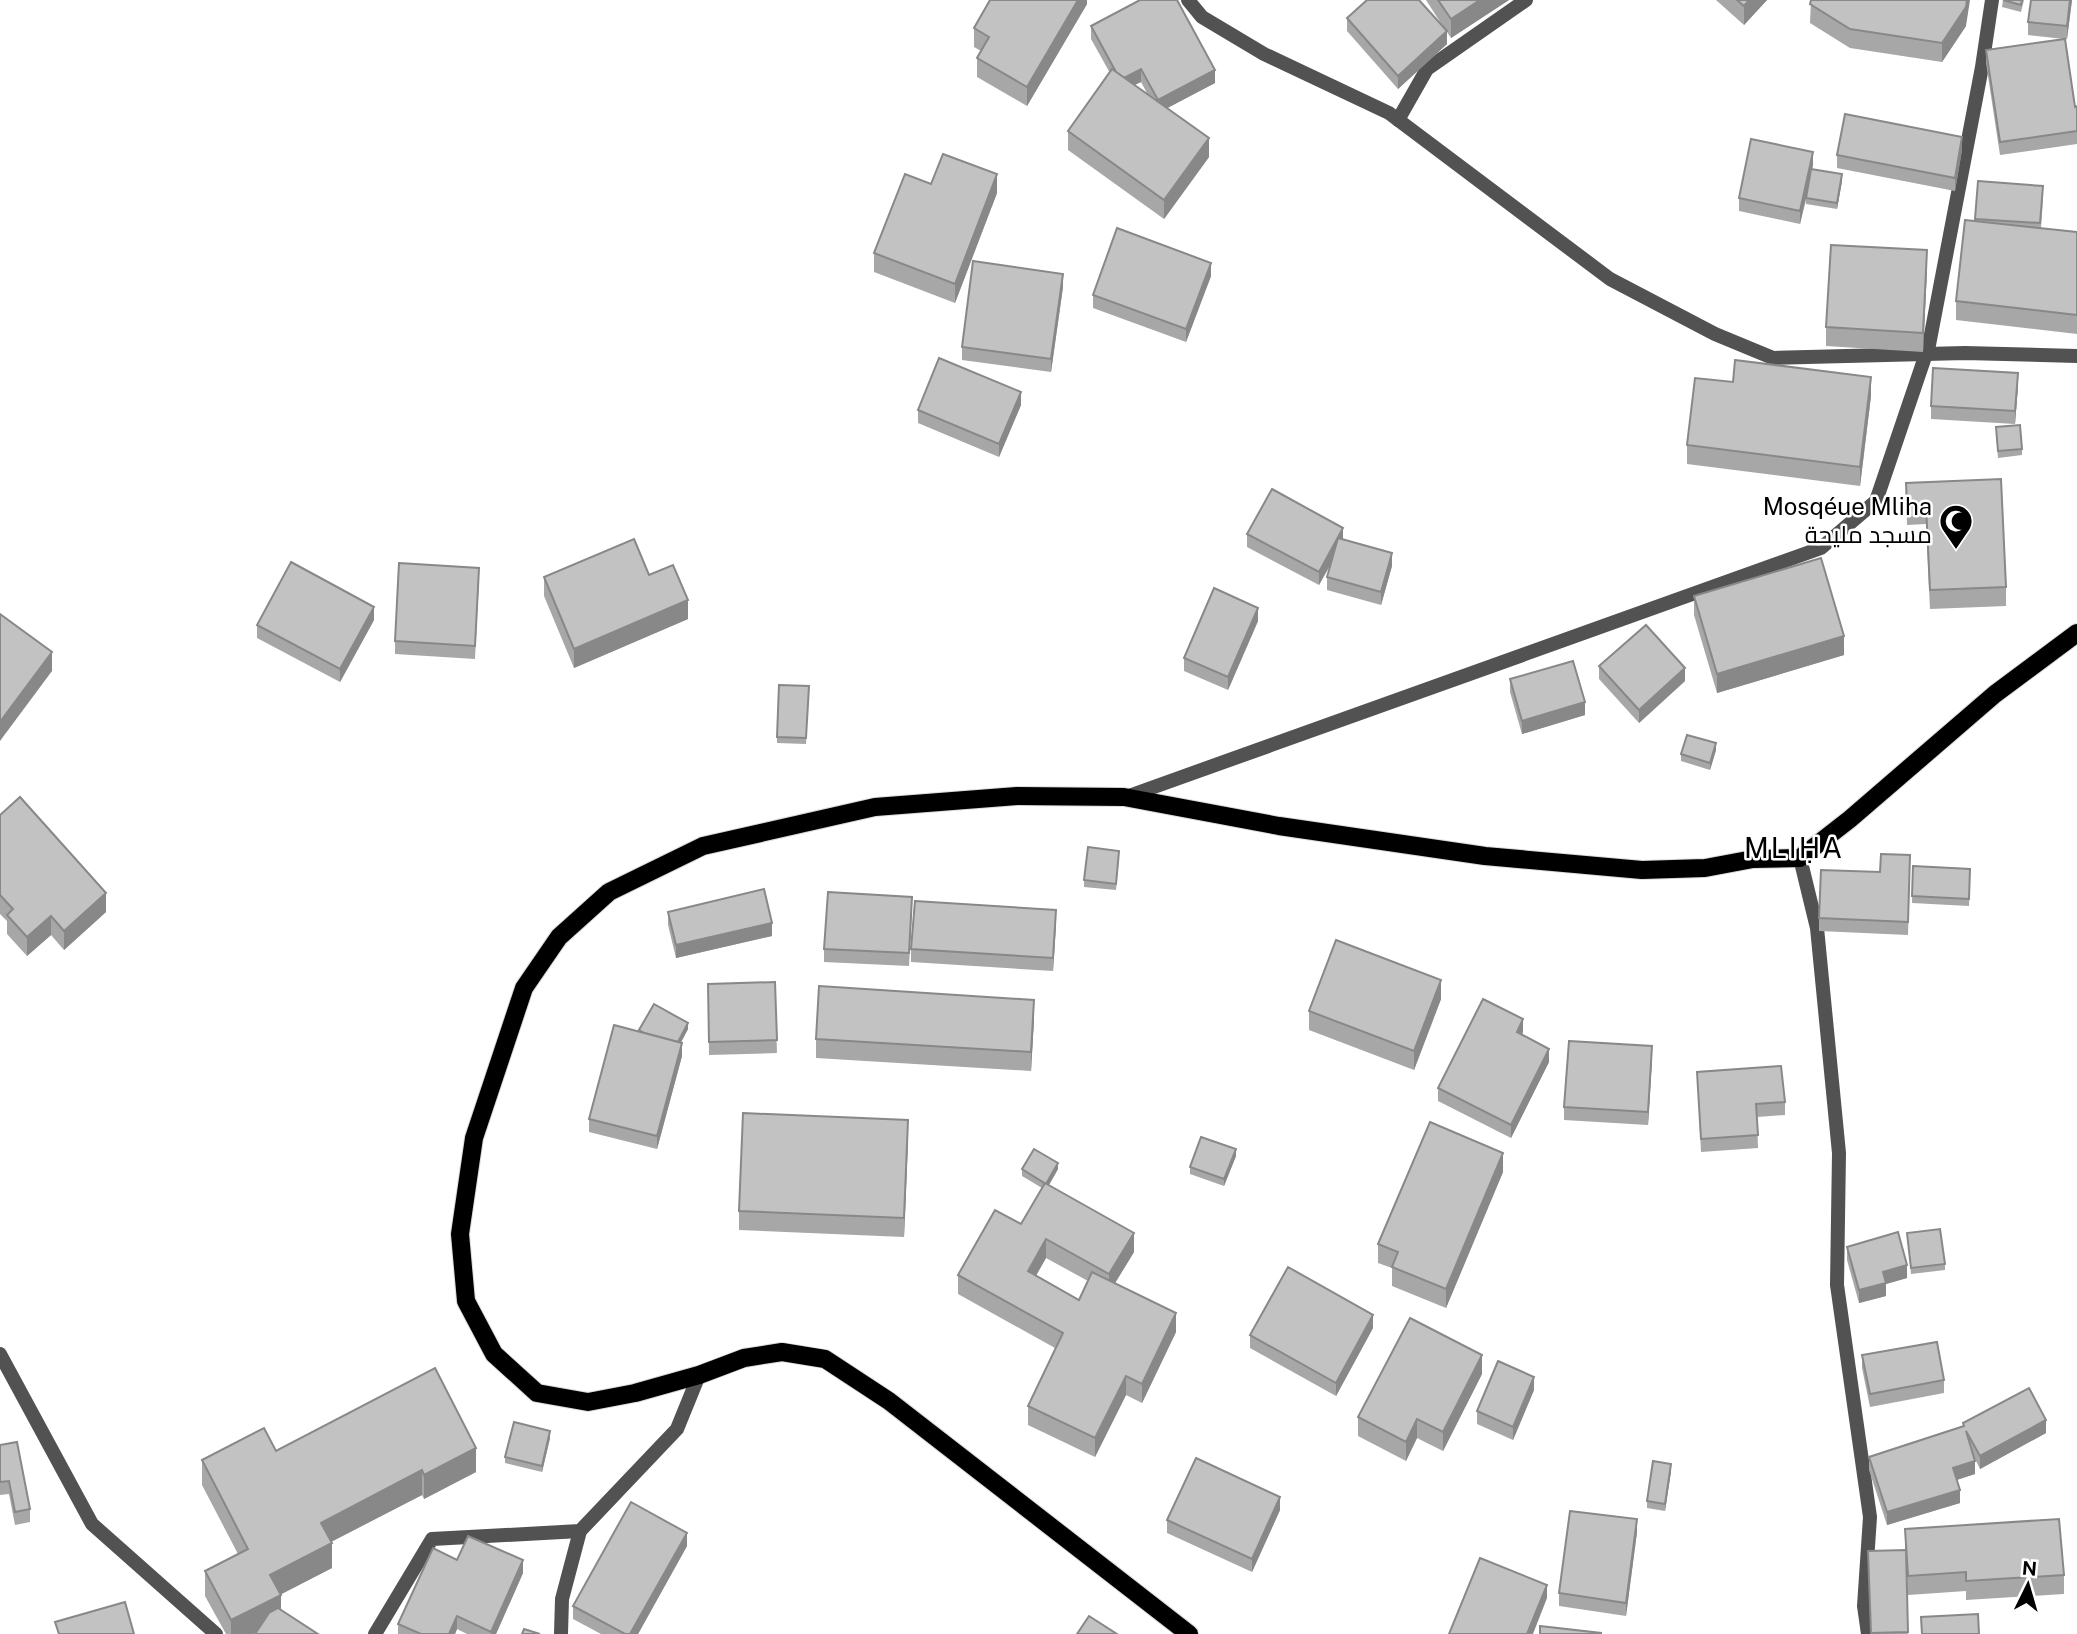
<svg xmlns="http://www.w3.org/2000/svg" width="2077" height="1634" viewBox="0 0 2077 1634" font-family="'Public Sans',Cairo,sans-serif">
	<style>
		.lines { fill: none; stroke-linecap: round; stroke-linejoin: round }
		.primary-casing { stroke: #dbdbdb; stroke-width: 20 }
		.minor { stroke: #525252; stroke-width: 14 }
		.primary { stroke: #000; stroke-width: 18 }
		.wall { fill: #a7a7a7; fill-rule: evenodd }
		.shaded-wall { fill: #888 }
		.building { fill: #c2c2c2; stroke: #888; stroke-width: 2 }
		.labels { text-anchor: middle; stroke-width: 5; stroke-linejoin: round; paint-order: stroke }
		.poi-label { font-size: 24px; fill: #000; stroke: #fff; text-anchor: end }
		.quarter-label { font-size: 28px; letter-spacing: 2px; fill: #000; stroke: #fff }
	</style>
	<rect width="100%" height="100%" fill="#fff"/>
	<g class="lines">
		<defs>
			<polyline id="primary" points="1189,1634 889,1401 825,1359 782,1352 744,1358 699,1375 635,1393 588,1402 537,1393 494,1354 466,1301 460,1234 474,1138 524,988 559,937 609,892 703,846 875,807 1017,796 1124,797 1279,826 1485,856 1642,870 1705,868 1753,859 1800,858 1850,819 1995,694 2077,633"/>
		</defs>
		<!-- primary casing -->
		<use href="#primary" class="primary-casing"/>
		<!-- minor -->
		<g class="minor">
			<polyline points="1188,0 1202,17 1264,54 1389,113 1610,279 1715,334 1773,358 1965,353 2077,356"/>
			<polyline points="1398,120 1427,69 1526,0"/>
			<polyline points="1126,797 1821,548 1876,501 1929,345 1982,67 1992,0"/>
			<polyline points="1800,858 1817,928 1839,1153 1837,1285 1870,1517 1864,1606 1868,1634"/>
			<polyline points="0,1354 92,1524 216,1634"/>
			<polyline points="375,1634 432,1539 580,1531 677,1429 699,1375"/>
			<polyline points="561,1634 562,1599 580,1531"/>
		</g>
		<!-- primary -->
		<use href="#primary" class="primary"/>
	</g>
	<!-- wall -->
	<g class="wall">
		<polygon points="1087,0 1087,4 1027,106 977,77 977,58 981,51 974,47 974,28"/>
		<polygon points="1426,0 1509,0 1451,38 1447,32 1447,44 1398,89 1347,31 1347,18 1444,28"/>
		<polygon points="1716,0 1767,0 1744,25"/>
		<polygon points="1811,0 1966,26 1942,62 1850,48 1810,23"/>
		<polygon points="2003,0 2024,0 2021,12 2002,7"/>
		<polygon points="2031,0 2072,0 2067,39 2065,39 2075,107 2077,106 2077,144 2000,155 1986,63 1986,50 2064,39 2028,35 2028,22"/>
		<path d="M1091,26l124,57 -48,25 42,49 -45,62 -96,-69v-19l42,-58 -19,-34zM1141,82l7,13 -14,-10z"/>
		<polygon points="1962,150 1955,191 1837,168 1837,155"/>
		<polygon points="1813,165 1812,170 1842,181 1837,209 1806,204 1806,200 1800,224 1739,211 1739,198"/>
		<polygon points="1978,181 2043,199 2041,228 2077,232 2077,334 1956,320 1956,301 1975,221"/>
		<polygon points="931,184 997,193 955,303 874,272 874,253"/>
		<polygon points="1927,269 1923,352 1826,346 1826,327"/>
		<polygon points="1211,276 1186,342 1093,308 1093,295"/>
		<polygon points="1063,287 1051,372 962,360 962,347"/>
		<polygon points="2018,386 2015,424 1931,419 1931,406"/>
		<polygon points="1871,396 1860,486 1687,464 1687,445"/>
		<polygon points="1021,405 999,457 918,423 918,410"/>
		<polygon points="1996,434 2022,449 2022,455 1998,458"/>
		<polygon points="1906,483 2006,587 2006,606 1930,609 1926,524 1907,525"/>
		<polygon points="1247,534 1343,540 1392,566 1381,605 1327,590 1327,577 1331,564 1319,585 1247,547"/>
		<polygon points="544,577 688,619 574,668 544,596"/>
		<polygon points="479,581 475,659 395,654 395,641"/>
		<polygon points="1694,596 1844,655 1717,693 1694,615"/>
		<polygon points="374,620 340,682 257,638 257,625"/>
		<polygon points="1258,621 1228,690 1184,671 1184,658"/>
		<polygon points="1599,666 1685,681 1639,723 1599,679"/>
		<polygon points="1510,679 1585,715 1522,734 1510,692"/>
		<polygon points="809,686 806,744 777,743 777,737"/>
		<polygon points="1716,750 1710,770 1681,761 1681,754"/>
		<polygon points="0,815 106,912 64,950 51,935 27,956 7,934 7,921 0,914"/>
		<polygon points="1119,858 1116,890 1084,887 1084,880"/>
		<polygon points="1913,866 1970,869 1969,906 1912,903"/>
		<polygon points="1910,868 1908,935 1819,931 1819,918 1880,872"/>
		<polygon points="912,910 909,966 824,962 824,949"/>
		<polygon points="668,912 772,936 676,958 668,925"/>
		<polygon points="1056,923 1053,971 911,962 911,949"/>
		<polygon points="775,982 777,1053 709,1055 708,984"/>
		<polygon points="1441,999 1414,1070 1309,1030 1309,1011"/>
		<polygon points="1034,1019 1031,1071 816,1058 816,1039"/>
		<polygon points="688,1029 681,1042 682,1056 657,1149 589,1132 589,1119 639,1030"/>
		<polygon points="1523,1032 1522,1035 1549,1062 1511,1138 1438,1101 1438,1088"/>
		<polygon points="1652,1059 1648,1125 1564,1120 1564,1107"/>
		<polygon points="1697,1072 1785,1102 1785,1115 1757,1117 1758,1148 1701,1152"/>
		<polygon points="908,1139 904,1237 739,1230 739,1211"/>
		<polygon points="1236,1156 1224,1186 1190,1174 1190,1167"/>
		<path d="M1022,1169h36l-9,16 85,67 -19,31 61,49 -34,71 -16,-8 -31,62 -67,-32v-19l27,-58 -97,-54v-19l63,-51 21,-36 -20,-12zM1046,1258l42,23 -9,19 -43,-25z"/>
		<polygon points="1503,1172 1446,1308 1392,1286 1392,1268 1378,1263 1378,1244"/>
		<polygon points="1907,1233 1945,1264 1945,1270 1911,1274"/>
		<polygon points="1847,1247 1907,1278 1886,1284 1886,1296 1859,1303 1847,1260"/>
		<polygon points="1373,1328 1336,1396 1250,1348 1250,1335"/>
		<polygon points="1862,1355 1944,1380 1944,1393 1870,1407 1862,1368"/>
		<polygon points="1482,1374 1443,1451 1417,1438 1406,1461 1358,1436 1358,1417"/>
		<polygon points="1534,1390 1513,1440 1477,1424 1477,1411"/>
		<polygon points="1963,1423 2046,1433 1980,1469 1975,1459 1975,1474 1957,1480 1960,1503 1887,1525 1869,1470 1869,1457 1963,1427"/>
		<polygon points="550,1438 542,1472 505,1463 505,1457"/>
		<polygon points="0,1445 30,1509 30,1522 15,1525 9,1494 0,1495"/>
		<polygon points="276,1451 476,1472 424,1499 422,1495 331,1542 332,1568 281,1594 256,1632 253,1634 226,1634 205,1596 205,1571 238,1554 202,1485 202,1460"/>
		<polygon points="1671,1471 1665,1511 1647,1508 1647,1501"/>
		<polygon points="1280,1510 1252,1572 1167,1533 1167,1520"/>
		<polygon points="1905,1529 2064,1575 2064,1594 1966,1600 1966,1591 1908,1595 1907,1570 1908,1634 1871,1634 1868,1551 1905,1550"/>
		<polygon points="1637,1532 1626,1616 1559,1606 1559,1593"/>
		<polygon points="687,1546 638,1634 601,1634 573,1619 573,1606"/>
		<polygon points="457,1560 523,1573 496,1634 467,1634 457,1629 455,1634 398,1634 398,1624"/>
	</g>
	<!-- shaded-wall -->
	<g class="shaded-wall">
		<polygon points="1078,0 1087,0 1087,4 1027,106 1027,87"/>
		<polygon points="1480,0 1509,0 1451,38 1451,19"/>
		<polygon points="1749,0 1767,0 1744,25 1744,6"/>
		<polygon points="1967,0 1970,0 1966,26 1942,62 1942,43"/>
		<polygon points="2070,0 2072,0 2067,39 2067,26"/>
		<polygon points="1447,31 1447,44 1398,89 1398,76"/>
		<polygon points="1141,69 1141,82 1120,92 1120,79"/>
		<polygon points="1215,70 1215,83 1158,113 1158,100"/>
		<polygon points="1962,137 1962,150 1955,191 1955,178"/>
		<polygon points="1209,138 1209,157 1164,219 1164,200"/>
		<polygon points="1813,152 1813,165 1800,224 1800,211"/>
		<polygon points="997,174 997,193 955,303 955,284"/>
		<polygon points="1842,174 1842,181 1837,209 1837,203"/>
		<polygon points="1927,250 1927,269 1923,352 1923,333"/>
		<polygon points="1211,263 1211,276 1186,342 1186,329"/>
		<polygon points="1063,274 1063,287 1051,372 1051,359"/>
		<polygon points="2018,373 2018,386 2015,424 2015,411"/>
		<polygon points="1871,377 1871,396 1860,486 1860,467"/>
		<polygon points="1021,392 1021,405 999,457 999,444"/>
		<polygon points="1343,528 1343,541 1319,585 1319,572"/>
		<polygon points="1392,553 1392,566 1381,605 1381,592"/>
		<polygon points="688,600 688,619 574,668 574,649"/>
		<polygon points="374,607 374,620 340,682 340,669"/>
		<polygon points="1258,608 1258,621 1228,690 1228,677"/>
		<polygon points="1844,636 1844,655 1717,693 1717,674"/>
		<polygon points="52,652 52,671 0,741 0,722"/>
		<polygon points="1685,668 1685,681 1639,723 1639,710"/>
		<polygon points="1585,702 1585,715 1522,734 1522,721"/>
		<polygon points="1716,743 1716,750 1710,770 1710,763"/>
		<polygon points="106,893 106,912 64,950 64,931"/>
		<polygon points="1056,910 1056,923 1053,971 1053,958"/>
		<polygon points="51,916 51,935 27,956 27,937"/>
		<polygon points="772,923 772,936 676,958 676,945"/>
		<polygon points="1441,980 1441,999 1414,1070 1414,1051"/>
		<polygon points="1034,1000 1034,1019 1031,1071 1031,1052"/>
		<polygon points="1523,1019 1523,1032 1517,1045 1517,1032"/>
		<polygon points="688,1023 688,1029 675,1054 675,1047"/>
		<polygon points="682,1043 682,1056 657,1149 657,1136"/>
		<polygon points="1652,1046 1652,1059 1648,1125 1648,1112"/>
		<polygon points="1549,1049 1549,1062 1511,1138 1511,1125"/>
		<polygon points="908,1120 908,1139 904,1237 904,1218"/>
		<polygon points="1236,1149 1236,1156 1224,1186 1224,1179"/>
		<polygon points="1503,1153 1503,1172 1446,1308 1446,1289"/>
		<polygon points="1058,1163 1058,1169 1046,1190 1046,1184"/>
		<polygon points="1134,1233 1134,1252 1109,1293 1109,1274"/>
		<polygon points="1046,1239 1046,1258 1028,1290 1028,1271"/>
		<polygon points="1907,1265 1907,1278 1886,1284 1886,1296 1859,1303 1859,1290 1883,1272"/>
		<polygon points="1176,1313 1176,1332 1142,1403 1142,1384"/>
		<polygon points="1373,1315 1373,1328 1336,1396 1336,1383"/>
		<polygon points="1482,1355 1482,1374 1443,1451 1443,1432"/>
		<polygon points="1126,1376 1126,1395 1095,1457 1095,1438"/>
		<polygon points="1534,1377 1534,1390 1513,1440 1513,1427"/>
		<polygon points="1417,1419 1417,1438 1406,1461 1406,1442"/>
		<polygon points="2046,1420 2046,1433 1980,1469 1980,1456"/>
		<polygon points="550,1431 550,1438 542,1472 542,1466"/>
		<polygon points="476,1448 476,1472 424,1499 424,1475"/>
		<polygon points="1975,1461 1975,1474 1953,1481 1953,1468"/>
		<polygon points="1671,1464 1671,1471 1665,1511 1665,1504"/>
		<polygon points="422,1470 422,1495 321,1547 321,1523"/>
		<polygon points="1960,1490 1960,1503 1887,1525 1887,1512"/>
		<polygon points="1280,1497 1280,1510 1252,1572 1252,1559"/>
		<polygon points="1637,1519 1637,1532 1626,1616 1626,1603"/>
		<polygon points="687,1533 687,1546 638,1634 630,1634"/>
		<polygon points="332,1543 332,1568 270,1600 270,1575"/>
		<polygon points="523,1560 523,1573 496,1634 491,1634"/>
		<polygon points="1547,1585 1547,1598 1533,1634 1527,1634"/>
		<polygon points="281,1595 281,1620 253,1634 231,1634 231,1620"/>
		<polygon points="457,1616 457,1629 455,1634 449,1634"/>
	</g>
	<!-- building -->
	<g class="building">
		<polygon points="990,0 1078,0 1027,87 977,58 989,37 974,28"/>
		<polygon points="1140,0 1177,0 1215,70 1158,100 1141,69 1124,78 1116,72 1091,26"/>
		<polygon points="1367,0 1419,0 1447,31 1398,76 1347,18"/>
		<polygon points="1438,0 1480,0 1451,19"/>
		<polygon points="1737,0 1749,0 1744,6"/>
		<polygon points="1811,0 1967,0 1966,7 1942,43 1850,29 1810,4"/>
		<polygon points="2003,0 2022,0 2021,5"/>
		<polygon points="2031,0 2070,0 2067,26 2028,22"/>
		<polygon points="2065,39 2075,107 2077,106 2077,131 2000,142 1986,50"/>
		<polygon points="1112,69 1209,138 1164,200 1068,131"/>
		<polygon points="1845,114 1962,137 1955,178 1837,155"/>
		<polygon points="1751,139 1813,152 1800,211 1739,198"/>
		<polygon points="943,154 997,174 955,284 874,253 905,174 931,184"/>
		<polygon points="1811,169 1842,174 1837,203 1806,198"/>
		<polygon points="1978,181 2043,186 2040,223 1975,219"/>
		<polygon points="1965,220 2077,232 2077,315 1956,301"/>
		<polygon points="1117,228 1211,263 1186,329 1093,295"/>
		<polygon points="1831,245 1927,250 1923,333 1826,327"/>
		<polygon points="973,261 1063,274 1051,359 962,347"/>
		<polygon points="939,358 1021,392 999,444 918,410"/>
		<polygon points="1735,360 1871,377 1860,467 1687,445 1695,378 1733,382"/>
		<polygon points="1933,368 2018,373 2015,411 1931,406"/>
		<polygon points="2020,425 2022,449 1998,451 1996,427"/>
		<polygon points="2001,479 2006,587 1930,590 1926,505 1907,506 1906,483"/>
		<polygon points="1272,489 1343,528 1319,572 1247,534"/>
		<polygon points="1338,538 1392,553 1381,592 1327,577"/>
		<polygon points="634,539 649,575 673,565 688,600 574,649 544,577"/>
		<polygon points="1821,558 1844,636 1717,674 1694,596"/>
		<polygon points="291,562 374,607 340,669 257,625"/>
		<polygon points="399,563 479,568 475,646 395,641"/>
		<polygon points="1214,588 1258,608 1228,677 1184,658"/>
		<polygon points="0,614 52,652 0,722"/>
		<polygon points="1646,625 1685,668 1639,710 1599,666"/>
		<polygon points="1573,661 1585,702 1522,721 1510,679"/>
		<polygon points="779,685 809,686 806,738 777,737"/>
		<polygon points="1687,735 1716,743 1710,763 1681,754"/>
		<polygon points="20,797 106,893 64,931 51,916 27,937 7,915 13,909 0,895 0,815"/>
		<polygon points="1088,847 1119,851 1116,884 1084,880"/>
		<polygon points="1881,854 1910,855 1908,922 1819,918 1821,870 1880,872"/>
		<polygon points="1913,866 1970,869 1969,899 1912,896"/>
		<polygon points="764,889 772,923 676,945 668,912"/>
		<polygon points="828,892 912,897 909,953 824,949"/>
		<polygon points="915,901 1056,910 1053,958 911,949"/>
		<polygon points="1336,940 1441,980 1414,1051 1309,1011"/>
		<polygon points="775,982 777,1040 709,1042 708,984"/>
		<polygon points="819,986 1034,1000 1031,1052 816,1039"/>
		<polygon points="1483,999 1523,1019 1517,1032 1549,1049 1511,1125 1438,1088"/>
		<polygon points="654,1004 688,1023 678,1042 644,1033 639,1030"/>
		<polygon points="614,1025 682,1043 657,1136 589,1119"/>
		<polygon points="1569,1041 1652,1046 1648,1112 1564,1107"/>
		<polygon points="1781,1066 1785,1102 1756,1104 1758,1135 1701,1139 1697,1072"/>
		<polygon points="743,1113 908,1120 904,1218 739,1211"/>
		<polygon points="1430,1122 1503,1153 1446,1289 1392,1267 1398,1252 1378,1244"/>
		<polygon points="1201,1137 1236,1149 1224,1179 1190,1167"/>
		<polygon points="1034,1149 1058,1163 1046,1184 1022,1169"/>
		<polygon points="1045,1183 1134,1233 1109,1274 1046,1239 1028,1271 1079,1300 1092,1272 1176,1313 1142,1384 1126,1376 1095,1438 1028,1406 1063,1333 958,1275 995,1210 1021,1224"/>
		<polygon points="1940,1229 1945,1264 1911,1268 1907,1233"/>
		<polygon points="1898,1232 1907,1265 1883,1272 1886,1283 1859,1290 1847,1247"/>
		<polygon points="1288,1267 1373,1315 1336,1383 1250,1335"/>
		<polygon points="1410,1318 1482,1355 1443,1432 1417,1419 1406,1442 1358,1417"/>
		<polygon points="1937,1342 1944,1380 1870,1394 1862,1355"/>
		<polygon points="1498,1361 1534,1377 1513,1427 1477,1411"/>
		<polygon points="435,1368 476,1448 424,1475 422,1470 321,1523 332,1543 270,1575 281,1595 231,1620 205,1571 248,1549 202,1460 264,1428 276,1451"/>
		<polygon points="2029,1388 2046,1420 1980,1456 1966,1431 1975,1461 1953,1468 1960,1490 1887,1512 1869,1457 1964,1426 1963,1423"/>
		<polygon points="514,1422 550,1431 542,1466 505,1457"/>
		<polygon points="17,1442 30,1509 15,1512 9,1481 0,1482 0,1445"/>
		<polygon points="1196,1458 1280,1497 1252,1559 1167,1520"/>
		<polygon points="1653,1461 1671,1464 1665,1504 1647,1501"/>
		<polygon points="631,1502 687,1533 630,1634 625,1634 573,1606"/>
		<polygon points="1570,1511 1637,1519 1626,1603 1559,1593"/>
		<polygon points="2059,1519 2064,1575 1966,1581 1966,1572 1908,1576 1905,1529"/>
		<polygon points="468,1536 523,1560 491,1632 457,1616 449,1634 421,1634 398,1624 433,1548 457,1560"/>
		<polygon points="1906,1550 1908,1632 1871,1633 1868,1551"/>
		<polygon points="1480,1558 1547,1585 1527,1634 1449,1634"/>
		<polygon points="125,1602 134,1634 59,1634 55,1622"/>
		<polygon points="278,1608 318,1634 255,1634 269,1613"/>
		<polygon points="1978,1614 1979,1634 1922,1634 1921,1617"/>
		<polygon points="1089,1616 1117,1634 1077,1634"/>
		<polygon points="1540,1626 1601,1633 1601,1634 1540,1634"/>
		<polygon points="524,1629 540,1634 522,1634"/>
	</g>
	<!-- icons -->
	<defs>
		<symbol id="mosque-pin" viewBox="-11 -11 22 30"><path d="M0 17L-7.5 6A9.5 9.5 0 1 1 7.5 6Z" fill="#000" stroke="#fff"/><path d="M3.5-4.9A6 6 0 1 0 3.5 4.9A5 5 0 1 1 3.5-4.9Z" fill="#fff"/></symbol>
	</defs>
	<g fill-rule="evenodd">
		<use href="#mosque-pin" x="1937" y="502" width="38" height="52"/>
	</g>
	<g class="labels">
		<!-- poi labels -->
		<g class="poi-label">
			<text x="1932" y="515">Mosqéue Mliha<tspan x="1932" dy="28">مسجد مليحة</tspan></text>
		</g>
		<!-- quarter labels -->
		<g class="quarter-label">
			<text x="1794" y="858">MLIḤA</text>
		</g>
	</g>
	<!-- north arrow -->
	<g transform="translate(2028 1585) rotate(5)" stroke="#ffffff" stroke-width="5" paint-order="stroke">
	<path d="M0-5L12 26L0 18L-12 26Z" fill="#000000"/>
	<text y="-10" font-size="19" font-weight="bold" text-anchor="middle" fill="#000000">N</text>
	</g>
</svg>
